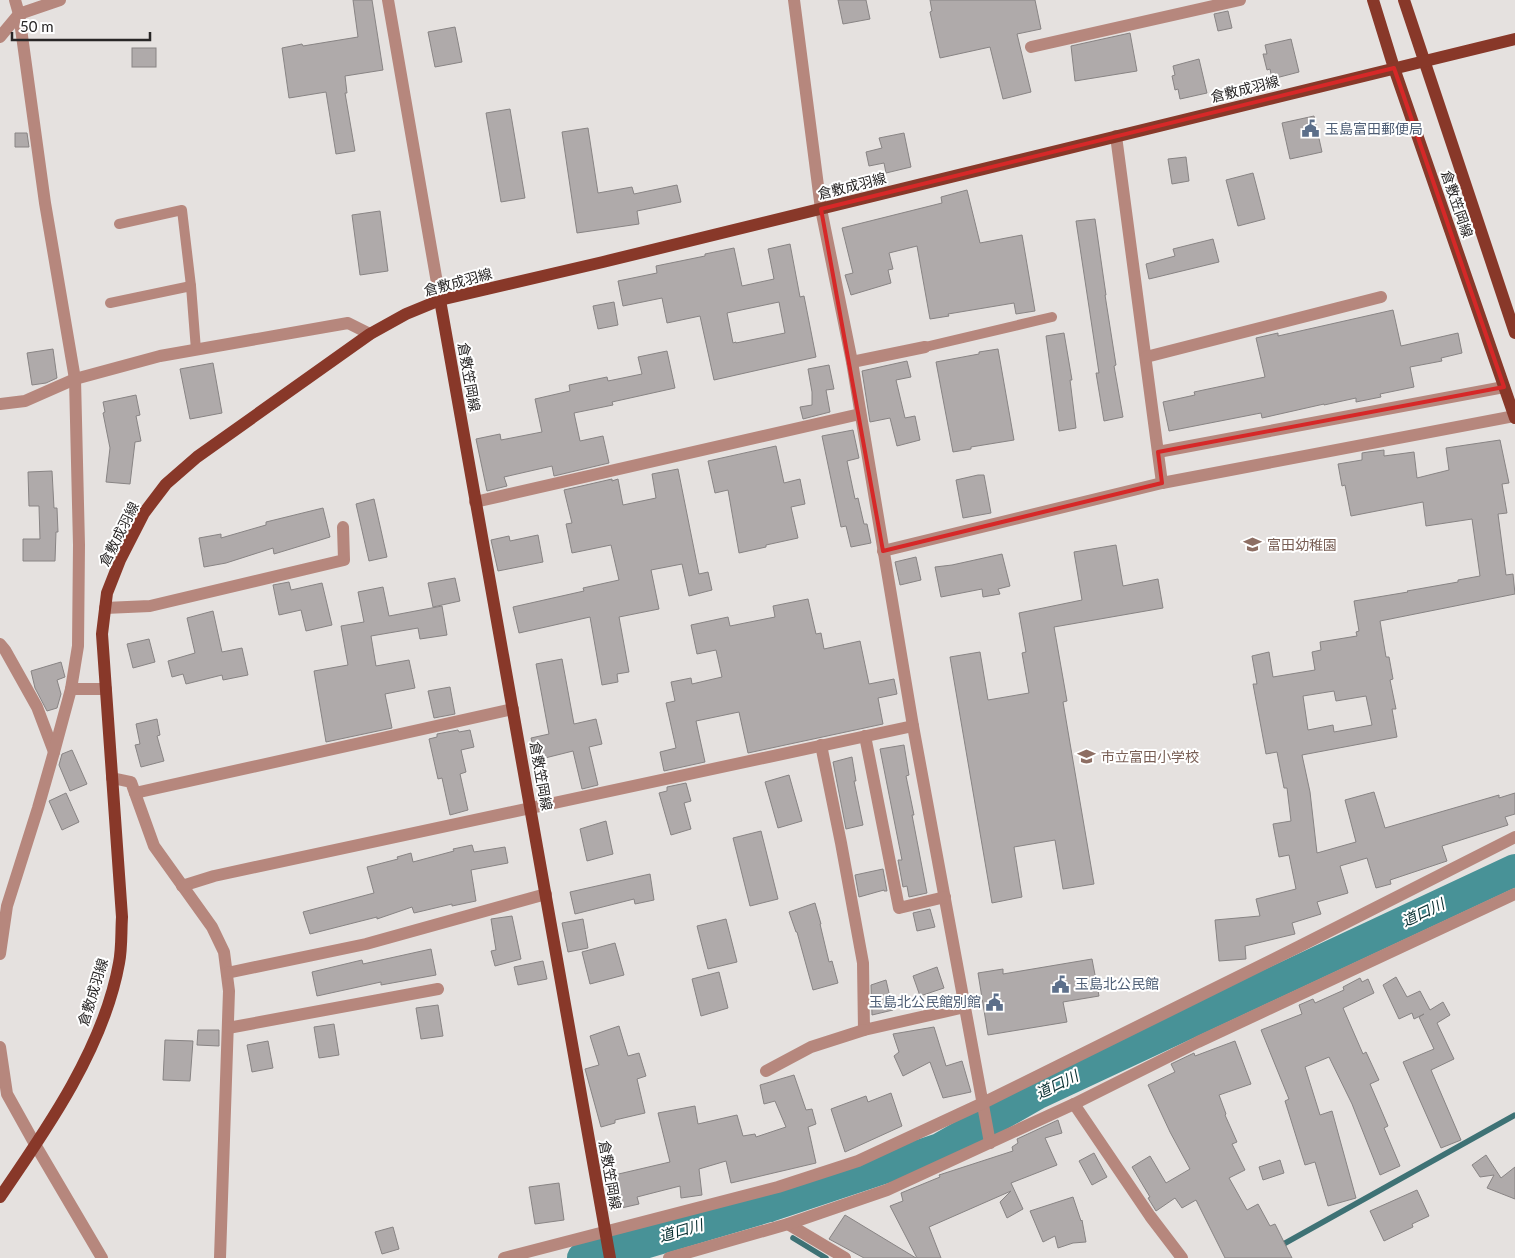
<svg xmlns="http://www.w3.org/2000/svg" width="1515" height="1258" viewBox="0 0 1515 1258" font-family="Lato,'Noto Sans JP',sans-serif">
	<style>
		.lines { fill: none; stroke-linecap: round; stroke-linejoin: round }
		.stream { stroke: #3e7275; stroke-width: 5.5 }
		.river { stroke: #489297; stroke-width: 32 }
		.building { fill: #afaaaa; stroke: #888484; fill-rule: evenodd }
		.lane { stroke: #b6877d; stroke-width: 10 }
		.street { stroke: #b6877d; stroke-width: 12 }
		.primary { stroke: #883829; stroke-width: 12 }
		.marked { fill: none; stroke: #d62828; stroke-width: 4; stroke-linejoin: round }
		.labels { text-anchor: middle; stroke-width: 4; stroke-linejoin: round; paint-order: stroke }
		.street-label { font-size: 14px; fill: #282626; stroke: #fff }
		.service-label { font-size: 14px; fill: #4e5e75; stroke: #fff; text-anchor: start }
		.education-label { font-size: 14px; fill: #785e54; stroke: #fff; text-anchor: start }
		.water-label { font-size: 15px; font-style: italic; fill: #0a3032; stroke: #fff }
	</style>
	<rect width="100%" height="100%" fill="#e5e1df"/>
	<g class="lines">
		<!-- stream -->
		<g class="stream">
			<polyline points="769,1206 772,1219"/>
			<polyline points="793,1238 826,1258"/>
			<polyline points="1280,1246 1515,1115"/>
		</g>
		<!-- river -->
		<polyline class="river" points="583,1258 634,1246 769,1206 940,1149 1036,1094 1515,870"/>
	</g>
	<!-- building -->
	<g class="building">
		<polygon points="353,0 372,0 383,70 345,76 347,93 345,93 355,151 336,154 326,92 289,98 282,48 302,44 303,46 358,37"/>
		<polygon points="838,0 866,0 870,19 843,24"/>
		<polygon points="930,0 1035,0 1041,29 1017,34 1031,92 1003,99 990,47 940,58 930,12 932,11"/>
		<polygon points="1228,11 1232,28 1218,31 1214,14"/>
		<polygon points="455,27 462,62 435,67 428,32"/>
		<polygon points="1130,33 1137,71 1075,81 1071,46"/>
		<polygon points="1291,39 1299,72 1272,79 1270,69 1267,70 1263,54 1267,54 1265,45"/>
		<rect x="132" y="48" width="24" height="19"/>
		<polygon points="1199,59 1207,93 1180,99 1178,89 1175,90 1172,76 1175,75 1173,66"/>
		<polygon points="510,109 525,198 501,202 486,113"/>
		<polygon points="1314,116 1322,152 1290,159 1282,123"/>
		<polygon points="588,128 598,193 632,187 634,194 677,185 681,202 637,211 639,224 577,233 562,132"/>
		<polygon points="15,133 27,133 29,147 15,147"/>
		<polygon points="904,133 911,167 886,173 884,163 869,166 866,152 882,148 879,138"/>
		<polygon points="1186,157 1189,181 1172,184 1168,159"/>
		<polygon points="1253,173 1265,219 1238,226 1226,180"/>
		<polygon points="967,190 980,243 1022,235 1035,311 1016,314 1014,303 948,314 949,316 930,319 917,246 889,253 893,269 888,270 891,283 851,295 845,275 853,273 842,228 942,203 941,197"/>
		<polygon points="380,211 388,271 360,275 352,215"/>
		<polygon points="1095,219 1106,295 1105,295 1116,365 1114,366 1123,417 1104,421 1096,373 1099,373 1076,221"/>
		<polygon points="1213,239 1219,262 1149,279 1146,264 1175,256 1173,249"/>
		<path d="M790,244l10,53 4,-1 12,61 -102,23 -14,-64 -33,7 -5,-25 -39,8 -5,-25 39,-8 -1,-7 49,-10v-2l29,-6 8,38 32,-7 -6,-30zM779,302l6,31 -49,10v-1l-3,1 -6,-30z"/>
		<polygon points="614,302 618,325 598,329 593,306"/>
		<polygon points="1393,310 1401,346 1458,333 1462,353 1441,358 1442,361 1410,367 1414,387 1380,394 1381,397 1356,402 1356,398 1324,405 1324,404 1262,418 1261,413 1169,431 1163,402 1195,395 1194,392 1265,377 1256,338 1278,333 1278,336"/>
		<polygon points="1064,333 1072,380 1070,380 1076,428 1059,431 1046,336"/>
		<polygon points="53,349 57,378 46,383 32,385 27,353"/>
		<polygon points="998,349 1014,440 971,447 971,449 953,452 936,362 979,354 979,352"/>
		<polygon points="667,351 675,388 612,402 613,405 574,413 580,441 603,436 609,463 554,476 552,466 504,477 507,486 487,491 476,439 500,434 501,440 542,432 535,399 570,391 569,385 607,377 608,381 642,374 638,357"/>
		<polygon points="907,361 911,377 896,380 905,418 915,416 920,440 897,446 890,418 870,422 862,371"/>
		<polygon points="213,363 222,413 190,419 180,369"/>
		<polygon points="829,365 834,389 826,390 830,412 803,419 800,407 812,405 812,392 808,369"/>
		<polygon points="136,395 140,415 136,416 141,441 135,442 130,484 106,482 110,448 103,413 105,412 103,402"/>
		<polygon points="853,430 859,458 847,461 855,499 858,498 864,524 867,524 871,543 851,547 846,526 841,527 822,436"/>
		<path d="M1500,440l9,43 -7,1 5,29 -9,1 8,61 7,-1 2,20 -135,27 6,36h3l4,22 -3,1 6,29h-4l5,28 -95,18 8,37 7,61 39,-11 -11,-42 29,-8 11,36 114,-33v3l16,-5v21l-10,3 3,8 -66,21 5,15 -57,19 1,4 -15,4 -9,-30 -27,8 8,27 -31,9 4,12 -29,9 3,11 -50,12 1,13 -27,2 -4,-41 45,-4 -4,-17 40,-10 -7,-34 -10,2 -6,-33 18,-3 -4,-33h-3l-7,-36 -11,2 -13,-70h4l-5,-28 17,-4 4,25 42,-7 -3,-18 9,-2 -1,-8 37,-6 -1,-4 3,-1 -5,-30 54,-9 -1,-1 51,-9v-2l22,-4 -8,-57 -46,7 -3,-24 -72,14 -6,-31 -3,1 -4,-22 24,-4v-7l6,-1 16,-2v6l30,-4 3,26 32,-8 -3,-22zM1334,691l2,10 30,-5 6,29 -38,7 -1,-7 -25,5 -5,-34z"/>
		<polygon points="776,446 784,483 800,479 805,504 791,507 798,538 766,545 766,547 739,553 728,490 715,493 708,461"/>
		<polygon points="678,469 699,574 708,572 712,590 689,596 682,564 651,570 659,609 619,617 629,672 617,674 618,682 602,685 590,617 519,633 513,607 584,591 583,588 619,580 611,545 572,553 566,524 572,523 564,490 612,479 612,481 618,479 623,505 656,498 652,474"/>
		<polygon points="52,471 54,508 57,508 58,532 56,532 55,561 23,561 23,539 40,539 39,506 29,506 28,472"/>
		<polygon points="978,475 984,475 991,513 963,518 956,480"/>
		<polygon points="374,499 387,557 369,561 356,504"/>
		<polygon points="323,508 330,537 274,554 273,548 226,563 204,567 199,538 221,534 221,538 266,525 266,522"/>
		<polygon points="538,535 543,562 498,571 491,540 509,536 510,541"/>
		<polygon points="1116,545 1123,586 1158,579 1163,608 1054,627 1067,701 1063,702 1094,884 1063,889 1055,840 1014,847 1022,897 992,903 950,657 980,652 988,700 1029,693 1022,653 1026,652 1019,613 1082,600 1074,552"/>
		<polygon points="1002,554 1010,586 998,589 1000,594 983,597 982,589 941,597 935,567 952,565"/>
		<polygon points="916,557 921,580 900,585 895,562"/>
		<polygon points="455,578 460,601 433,607 428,583"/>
		<polygon points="289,582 291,590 322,583 332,625 306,631 301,610 279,615 273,585"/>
		<polygon points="383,587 389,616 442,606 447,635 420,639 418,628 371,636 376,666 409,660 415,688 385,694 392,728 326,742 314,671 348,665 341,626 364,622 358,592"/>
		<polygon points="808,599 816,634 821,633 824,649 860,641 869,684 894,679 897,694 878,698 883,724 748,753 739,712 696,721 705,762 664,771 660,752 676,748 666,703 675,701 671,682 691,678 692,684 722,677 716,650 697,654 691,625 728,617 730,626 775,617 773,606"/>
		<polygon points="213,611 222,652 242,648 248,675 223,680 222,675 186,684 183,674 172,677 168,661 195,653 187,618"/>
		<polygon points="149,639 155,662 133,668 127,644"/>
		<polygon points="562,659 574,724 596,719 602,744 589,747 598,785 582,789 573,751 537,760 531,738 549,734 536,664"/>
		<polygon points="61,662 65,677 57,680 61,694 57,708 47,711 35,688 31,671"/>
		<polygon points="450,687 455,714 434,718 428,691"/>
		<polygon points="157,719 160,735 157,736 164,761 141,767 135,745 140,744 136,724"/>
		<polygon points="458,730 459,732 470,730 474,747 461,750 466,772 460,774 468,810 450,815 442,778 438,779 429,739 437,737 437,734"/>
		<polygon points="904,745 909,775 906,776 914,815 912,815 927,893 909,897 907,886 903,887 898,860 902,860 880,749"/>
		<polygon points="72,750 87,784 70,791 59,765 62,754"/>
		<polygon points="852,757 856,781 854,781 863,825 846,829 833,762"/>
		<polygon points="789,775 802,821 778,828 765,782"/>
		<polygon points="686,783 691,801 684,803 691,829 671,835 659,793 667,791 667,787"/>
		<polygon points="66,793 79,822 62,830 49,801"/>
		<polygon points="606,821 613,854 587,861 580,829"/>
		<polygon points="761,831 778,899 750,906 733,838"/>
		<polygon points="472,845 474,852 505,847 508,863 471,870 476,901 452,906 452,904 414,913 412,907 377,919 377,917 310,934 303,912 374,893 367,867 398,859 397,857 411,853 413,862 454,851 453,849"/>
		<polygon points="883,869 887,891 884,891 884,890 859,897 855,875"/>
		<polygon points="650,874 654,900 635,904 634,899 575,914 570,892"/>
		<polygon points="815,903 821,924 820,924 829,962 832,961 838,983 813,990 797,932 796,932 789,912"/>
		<polygon points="930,909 935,927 917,931 913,913"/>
		<polygon points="512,916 521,959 495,966 491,951 496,950 491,919"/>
		<polygon points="583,919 588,948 568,952 562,923"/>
		<polygon points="726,919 737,962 708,969 697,926"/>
		<polygon points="615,943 624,975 590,984 582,952"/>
		<polygon points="431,949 436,975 381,985 381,982 317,996 312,972 362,960 363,964"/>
		<polygon points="1092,959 1099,996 1063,1002 1067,1022 988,1035 978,973 1003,969 1003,974"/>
		<polygon points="543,961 547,979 518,985 514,967"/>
		<polygon points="937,967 944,988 920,996 913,976"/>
		<polygon points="719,972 728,1008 701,1016 692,979"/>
		<polygon points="1396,977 1407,997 1420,991 1430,1010 1443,1002 1450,1015 1437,1023 1454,1059 1431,1070 1461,1140 1441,1148 1403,1062 1434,1049 1419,1017 1424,1014 1414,1019 1412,1013 1399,1019 1383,985"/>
		<polygon points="1360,978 1362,982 1368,979 1374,993 1343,1008 1363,1054 1366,1052 1379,1080 1370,1084 1388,1126 1384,1128 1400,1166 1380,1175 1352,1104 1329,1057 1305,1067 1320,1115 1332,1111 1356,1198 1328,1206 1315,1162 1305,1165 1285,1101 1289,1099 1261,1030 1302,1014 1299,1005 1313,999 1315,1003 1344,990 1343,987"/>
		<polygon points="886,980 893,1010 872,1015 871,985"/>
		<polygon points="438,1005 443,1036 421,1039 416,1008"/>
		<polygon points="334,1024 339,1055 319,1058 314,1027"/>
		<polygon points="619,1026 628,1056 639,1053 646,1076 637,1079 645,1113 615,1120 615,1123 601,1127 585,1069 599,1065 590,1036"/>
		<polygon points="934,1027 946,1066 962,1061 971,1092 943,1098 930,1062 903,1076 894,1056 899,1052 893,1034"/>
		<polygon points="198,1030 219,1030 219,1046 197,1045"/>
		<polygon points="165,1040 193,1041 190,1081 163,1080"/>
		<polygon points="268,1041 273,1068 252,1072 247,1045"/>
		<polygon points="1235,1041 1251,1084 1219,1095 1226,1114 1225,1115 1237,1142 1232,1144 1245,1170 1229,1178 1247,1210 1258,1204 1270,1226 1275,1224 1292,1258 1225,1258 1196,1200 1182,1208 1175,1198 1156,1211 1148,1198 1150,1197 1132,1167 1150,1156 1166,1183 1190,1169 1170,1132 1148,1085 1175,1072 1171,1064 1194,1053 1195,1056"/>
		<polygon points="794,1075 806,1110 812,1109 816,1124 808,1127 816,1163 731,1183 726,1161 699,1169 702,1195 681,1198 680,1186 637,1197 639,1204 617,1209 610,1176 670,1162 658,1113 695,1106 698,1124 737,1115 743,1136 755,1134 756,1137 786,1127 775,1101 764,1104 760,1085"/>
		<polygon points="891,1093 902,1126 845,1152 831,1109 866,1096 868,1102"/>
		<polygon points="1058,1120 1062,1133 1045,1138 1057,1165 1011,1183 1023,1209 1007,1218 1000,1202 1011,1191 929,1227 941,1258 917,1258 890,1206 903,1201 901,1193 940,1177 939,1175 1013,1151 1012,1147 1018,1143 1017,1139"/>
		<polygon points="1094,1153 1107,1177 1092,1185 1079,1161"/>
		<polygon points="1486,1155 1501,1178 1515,1167 1515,1199 1487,1188 1494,1175 1480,1177 1472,1165"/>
		<polygon points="1280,1160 1284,1173 1263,1180 1259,1167"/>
		<polygon points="559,1183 564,1220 535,1224 529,1187"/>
		<polygon points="1417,1190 1429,1216 1412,1224 1413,1227 1384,1241 1370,1211"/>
		<polygon points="1073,1197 1081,1221 1082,1220 1086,1242 1073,1243 1058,1248 1055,1236 1043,1242 1030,1211"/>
		<polygon points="845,1215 916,1258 864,1258 829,1239"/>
		<polygon points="393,1227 399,1249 382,1254 375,1232"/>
	</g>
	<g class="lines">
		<!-- lane -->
		<g class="lane">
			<polyline points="119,224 182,210 191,286"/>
			<polyline points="110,303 191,286 196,350"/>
			<polyline points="925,347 1052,317"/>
		</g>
		<!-- street -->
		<g class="street">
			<polyline points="388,0 440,300"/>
			<polyline points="794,0 821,209 852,362 913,726 990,1143"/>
			<polyline points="0,37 19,14 60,0"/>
			<polyline points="1031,47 1240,0"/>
			<polyline points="1116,136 1162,483"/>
			<polyline points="1146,357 1381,297"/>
			<polyline points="852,362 925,347"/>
			<polyline points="0,404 25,401 75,379 160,356 348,323 370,334"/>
			<polyline points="1158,452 1504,387"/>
			<polyline points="475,502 860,414"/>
			<polyline points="883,551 1162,483 1515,416"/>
			<polyline points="105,608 150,606 344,560 343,527"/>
			<polyline points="0,644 5,650 37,707 54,752"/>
			<polyline points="71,689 106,689"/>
			<polyline points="865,736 899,908 945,897"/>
			<polyline points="821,745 841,843 863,963 864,1030 965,1007"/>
			<polyline points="112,778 131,782 154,846 212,927 224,952 229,991 220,1258"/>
			<polyline points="135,793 513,709"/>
			<polyline points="182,886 214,876 913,726"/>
			<polyline points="0,954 7,906 38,808 54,752 71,689 78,646 79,545 75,379 45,203 19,14 15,0"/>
			<polyline points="227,973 366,944 546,894"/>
			<polyline points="228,1028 438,989"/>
			<polyline points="0,1047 7,1094 36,1146 102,1258"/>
			<polyline points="766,1071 811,1047 864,1030"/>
			<polyline points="1074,1104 1150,1216 1182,1258"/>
			<polyline points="788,1224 845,1258"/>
			<polyline points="504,1258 778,1187 858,1161 983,1103 1300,946 1515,837"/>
			<polyline points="669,1258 788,1224 887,1190 1074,1104 1198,1042 1515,894"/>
		</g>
		<!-- primary -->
		<g class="primary">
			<polyline points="1373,0 1394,68 1515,418"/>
			<polyline points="1404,0 1515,333"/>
			<polyline points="440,300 610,1258"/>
			<path d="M0,1197c47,-68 104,-150 119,-234 3,-15 2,-31 3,-46l-20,-283 5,-41 13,-33 24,-47 22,-29 31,-27 173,-123 36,-20 34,-14 163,-38 912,-223"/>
		</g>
	</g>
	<!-- marked area -->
	<path class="marked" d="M1394,68l110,319 -346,65 4,31 -279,68 -62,-342z"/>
	<!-- icons -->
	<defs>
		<symbol id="civic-bare" viewBox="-9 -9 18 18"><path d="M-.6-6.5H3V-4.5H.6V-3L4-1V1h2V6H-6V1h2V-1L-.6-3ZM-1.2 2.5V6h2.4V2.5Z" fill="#5c6f8a" stroke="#fff" stroke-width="2.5" paint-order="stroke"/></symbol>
		<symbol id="school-bare" viewBox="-9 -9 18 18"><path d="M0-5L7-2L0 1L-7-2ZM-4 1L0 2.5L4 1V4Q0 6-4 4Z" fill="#8d6e63" stroke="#fff" stroke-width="2.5" paint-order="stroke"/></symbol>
	</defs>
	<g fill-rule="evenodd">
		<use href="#civic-bare" x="1298" y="116" width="25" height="25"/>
		<use href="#school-bare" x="1240" y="532" width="25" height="25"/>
		<use href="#school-bare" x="1074" y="744" width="25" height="25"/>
		<use href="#civic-bare" x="1048" y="972" width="25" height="25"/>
		<use href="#civic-bare" x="982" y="990" width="25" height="25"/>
	</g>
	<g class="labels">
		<!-- street labels -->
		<g class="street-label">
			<text transform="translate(1245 89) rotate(-14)" y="5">倉敷成羽線</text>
			<text transform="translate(852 186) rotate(-14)" y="5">倉敷成羽線</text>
			<text transform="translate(1457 204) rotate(71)" y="5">倉敷笠岡線</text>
			<text transform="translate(458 282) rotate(-15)" y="5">倉敷成羽線</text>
			<text transform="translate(469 377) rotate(80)" y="5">倉敷笠岡線</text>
			<text transform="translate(119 534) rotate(-63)" y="5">倉敷成羽線</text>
			<text transform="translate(541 776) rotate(80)" y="5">倉敷笠岡線</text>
			<text transform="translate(93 992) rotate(-73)" y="5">倉敷成羽線</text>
			<text transform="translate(610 1175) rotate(80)" y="5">倉敷笠岡線</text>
		</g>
		<!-- service labels -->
		<g class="service-label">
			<text x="1325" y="134">玉島富田郵便局</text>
			<text x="1075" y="989">玉島北公民館</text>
			<text x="981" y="1007" text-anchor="end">玉島北公民館別館</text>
		</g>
		<!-- education labels -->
		<g class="education-label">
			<text x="1267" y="550">富田幼稚園</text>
			<text x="1101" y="762">市立富田小学校</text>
		</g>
		<!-- water labels -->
		<g class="water-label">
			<text transform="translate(1423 913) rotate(-25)" y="5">道口川</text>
			<text transform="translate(1057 1085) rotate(-26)" y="5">道口川</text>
			<text transform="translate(681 1231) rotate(-16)" y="5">道口川</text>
		</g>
	</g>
	<!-- scale -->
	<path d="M12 32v8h138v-8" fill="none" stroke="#282626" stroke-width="2.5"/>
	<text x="20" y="32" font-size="15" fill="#282626" stroke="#ffffff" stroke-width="4" paint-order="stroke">50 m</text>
</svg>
